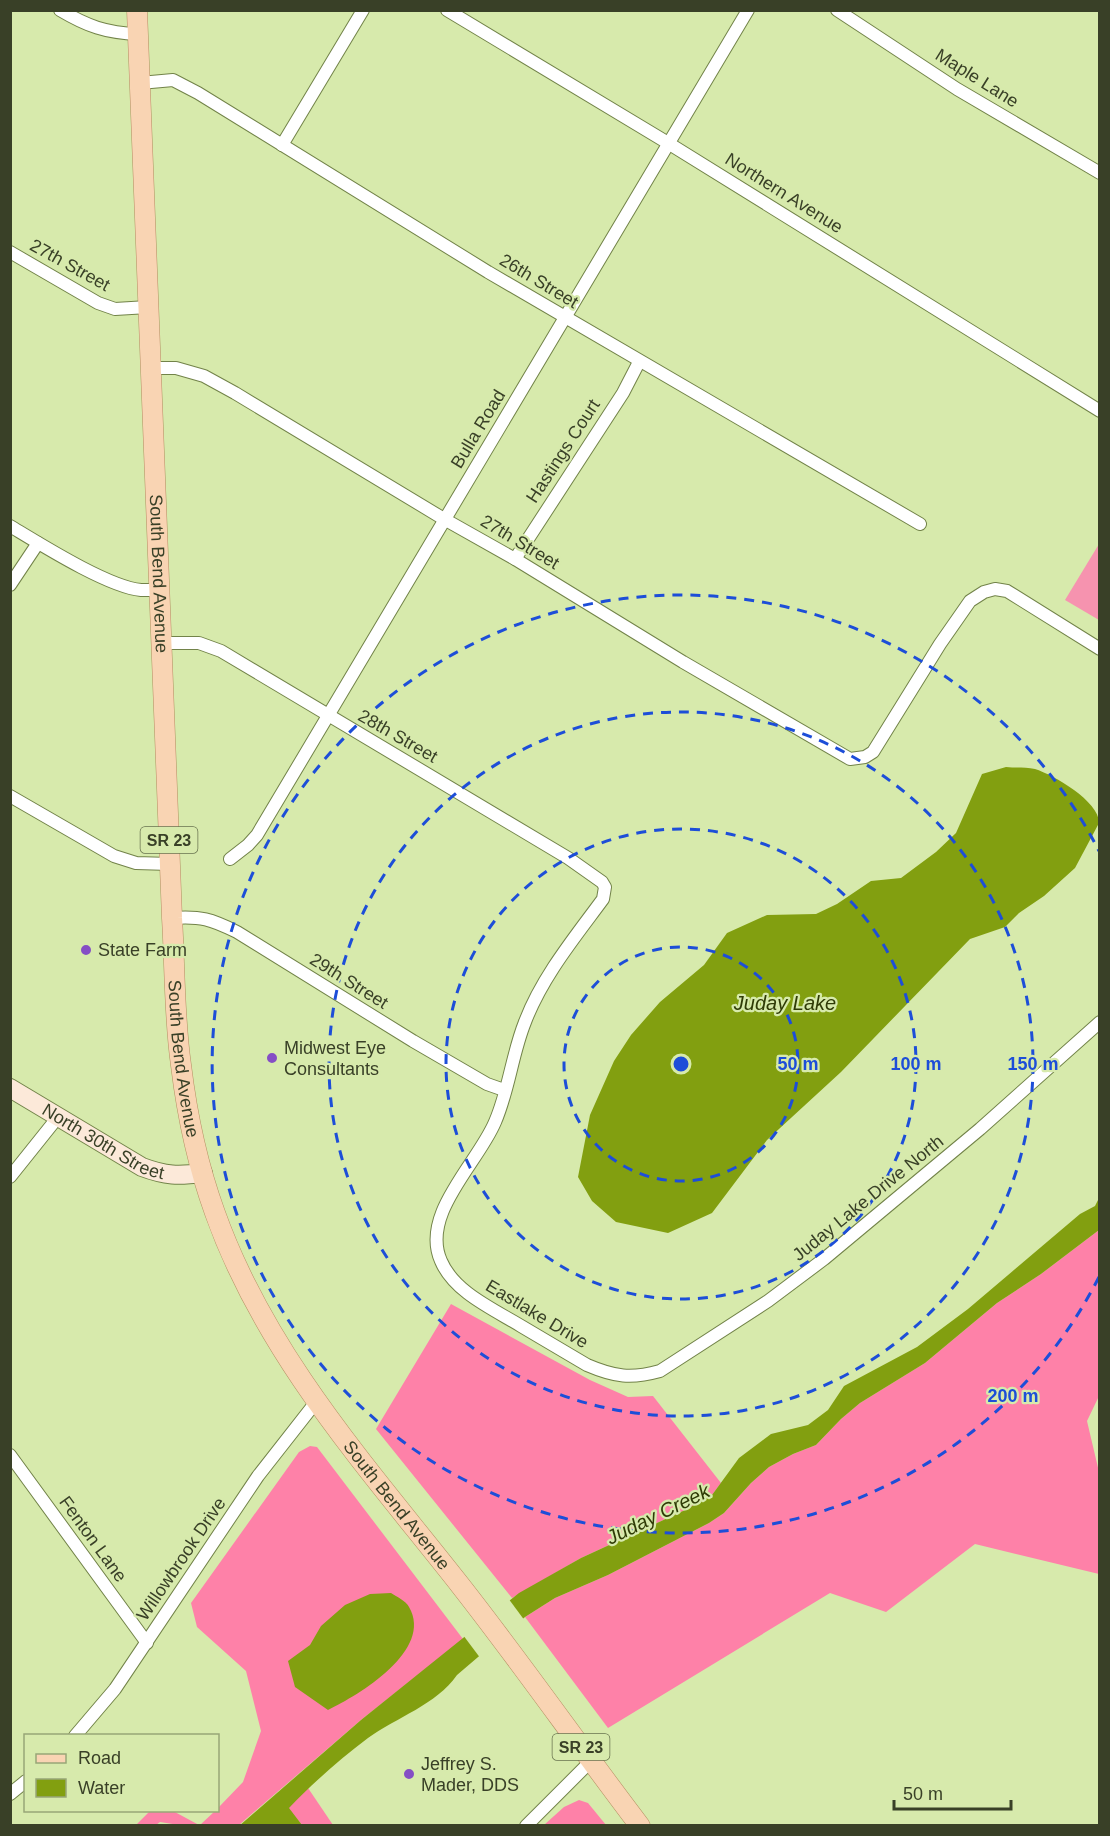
<svg xmlns="http://www.w3.org/2000/svg" width="1110" height="1836" viewBox="0 0 1110 1836" font-family="Helvetica,sans-serif">
	<style>
		.green { fill: #f693af }
		.forest { fill: #fe81a8 }
		.water { fill: #829f10 }
		.pier { fill: #d7eaac }
		.lines { fill: none; stroke-linecap: round; stroke-linejoin: round }
		.street-casing { stroke: #728349; stroke-width: 14 }
		.secondary-casing { stroke: #728349; stroke-width: 20 }
		.primary-casing { stroke: #b38d61; stroke-width: 21 }
		.street { stroke: #fff; stroke-width: 12 }
		.secondary { stroke: #fce9d9; stroke-width: 18 }
		.primary { stroke: #f9d4b3; stroke-width: 20 }
		.ring { fill: none; stroke: #1d4ed8; stroke-width: 3; stroke-dasharray: 10 8 }
		.poi-dot { fill: #854ec5; stroke: #d7eaac; stroke-width: 2 }
		.labels { text-anchor: middle; stroke-width: 4.5; stroke-linejoin: round; paint-order: stroke }
		.shield { fill: #d7eaac; stroke: #68734f; stroke-width: 1.5 }
		.shield-label { font-size: 16px; font-weight: bold; fill: #394027 }
		.street-label { font-size: 18px; fill: #394027; stroke: #d7eaac }
		.poi-label { font-size: 18px; fill: #394027; stroke: #d7eaac; text-anchor: start }
		.water-label { font-size: 20px; font-style: italic; fill: #2f3b06; stroke: #d7eaac }
		.centre { fill: #1d4ed8; stroke: #d7eaac; stroke-width: 3 }
		.ring-label { font-size: 18px; text-anchor: middle; font-weight: bold; fill: #1d4ed8; stroke: #d7eaac; stroke-width: 4.5; stroke-linejoin: round; paint-order: stroke }
	</style>
	<rect width="100%" height="100%" fill="#d7eaac"/>
	<!-- green -->
	<polygon class="green" points="1099,544 1099,620 1065,600"/>
	<!-- forest -->
	<g class="forest">
		<polygon points="1099,1230 1099,1396 1087,1421 1099,1472 1099,1574 975,1544 886,1612 830,1593 608,1728 525,1617 555,1598 608,1575 709,1523 724,1513 751,1483 769,1467 793,1454 816,1445 841,1419 860,1403 925,1363 997,1303 1041,1274"/>
		<polygon points="451,1304 590,1380 628,1397 653,1396 721,1483 712,1495 683,1511 581,1558 512,1598 376,1429"/>
		<polygon points="310,1446 317,1447 463,1639 361,1720 239,1825 200,1825 215,1811 218,1810 218,1808 243,1782 261,1731 246,1671 197,1627 191,1603 299,1452"/>
		<polygon points="308,1788 333,1825 302,1825 288,1808"/>
		<polygon points="579,1800 588,1803 606,1825 544,1825 564,1807"/>
		<polygon points="151,1810 173,1811 199,1825 179,1825 160,1822 156,1825 135,1826"/>
	</g>
	<!-- water -->
	<g class="water">
		<path d="M1006,767c10,1 20,0 29,2 19,6 65,33 64,54l-24,45 -31,28 -25,17 -14,14 -35,12 -129,133 -74,68 -55,73 -44,20 -52,-11 -24,-21 -14,-24 12,-62 24,-54 17,-26 29,-33 44,-37 23,-32 40,-18 49,-1 21,-10 34,-23 30,-3 35,-26 20,-19 26,-59z"/>
		<path d="M1099,1198v32l-58,44 -44,29 -72,60 -65,40 -19,16 -25,26 -23,9 -24,13 -18,16 -27,30 -15,10 -101,52 -53,23 -30,19 -68,58c-21,30 -60,42 -89,63 -28,21 -55,45 -79,70l13,17 -63,1 122,-106 158,-127 62,-35 102,-47 29,-16 27,-37 32,-24 37,-9 20,-15 16,-24 73,-39 51,-38 112,-95 15,-8z"/>
		<path d="M391,1593c6,4 15,8 18,14 25,43 -50,88 -81,103l-33,-23 -7,-26 22,-16 11,-19 24,-21 25,-11z"/>
	</g>
	<!-- pier -->
	<polygon class="pier" points="508,1598 525,1621 481,1659 463,1635"/>
	<g class="lines">
		<defs>
			<g id="street">
				<path d="M60,10c27,16 46,23 78,24"/>
				<polyline points="447,10 668,143 1100,411"/>
				<polyline points="837,10 957,89 1100,173"/>
				<polyline points="140,83 173,80 198,93 488,272 920,524"/>
				<polyline points="282,145 363,10"/>
				<polyline points="10,252 98,303 115,309 148,307"/>
				<polyline points="151,368 176,368 204,376 235,393 444,519 515,559 683,662 850,759 865,757 873,752 940,644 970,601 984,592 995,589 1007,591 1100,649"/>
				<path d="M10,526c30,18 98,61 131,64 6,0 12,0 19,0"/>
				<polyline points="515,559 623,393 639,362"/>
				<polyline points="10,585 38,543"/>
				<path d="M161,643h38l22,8 347,207 34,24 3,5 -2,12c-28,38 -61,78 -78,123 -13,32 -16,68 -30,100 -17,41 -75,92 -54,139 13,31 52,48 80,65 22,13 44,26 66,39 28,12 44,14 73,6l108,-70 56,-42 156,-130 120,-107"/>
				<polyline points="10,796 114,856 136,863 170,864"/>
				<polyline points="230,859 248,845 257,835 748,10"/>
				<path d="M172,918c29,-2 39,1 65,14l176,109 74,43 17,6"/>
				<polyline points="10,1177 58,1117"/>
				<polyline points="10,1455 147,1643"/>
				<polyline points="75,1736 115,1689 258,1476 316,1402"/>
				<polyline points="10,1794 26,1781"/>
				<polyline points="526,1826 591,1761"/>
			</g>
			<g id="secondary">
				<path id="s1" d="M10,1088l132,79c24,9 36,9 61,6"/>
			</g>
			<g id="primary">
				<path id="s2" d="M137,10l35,908c3,48 2,99 9,147 6,50 17,101 34,148 51,143 153,255 245,372 62,79 119,161 180,241"/>
			</g>
		</defs>
		<!-- street casing -->
		<use href="#street" class="street-casing"/>
		<!-- secondary casing -->
		<use href="#secondary" class="secondary-casing"/>
		<!-- primary casing -->
		<use href="#primary" class="primary-casing"/>
		<!-- street -->
		<use href="#street" class="street"/>
		<!-- secondary -->
		<use href="#secondary" class="secondary"/>
		<!-- primary -->
		<use href="#primary" class="primary"/>
	</g>
	<!-- distance rings -->
	<g class="ring">
		<circle cx="681" cy="1064" r="117"/>
		<circle cx="681" cy="1064" r="235"/>
		<circle cx="681" cy="1064" r="352"/>
		<path d="M1099 1277A469 469 0 1 1 1099 851"/>
	</g>
	<!-- markers -->
	<g class="poi-dot">
		<circle cx="86" cy="950" r="6"/>
		<circle cx="272" cy="1058" r="6"/>
		<circle cx="409" cy="1774" r="6"/>
	</g>
	<g class="labels">
		<!-- shield labels -->
		<g class="shield">
			<rect x="140.5" y="827" width="57" height="26" rx="4.5"/>
			<rect x="552.5" y="1734" width="57" height="26" rx="4.5"/>
		</g>
		<g class="shield-label">
			<text x="169" y="846">SR 23</text>
			<text x="581" y="1753">SR 23</text>
		</g>
		<!-- street labels -->
		<g class="street-label">
			<text transform="translate(977 78) rotate(32)" y="6">Maple Lane</text>
			<text transform="translate(784 193) rotate(32)" y="6">Northern Avenue</text>
			<text transform="translate(70 265) rotate(29)" y="6">27th Street</text>
			<text transform="translate(539 281) rotate(31)" y="6">26th Street</text>
			<text transform="translate(478 429) rotate(-59)" y="6">Bulla Road</text>
			<text transform="translate(563 451) rotate(-57)" y="6">Hastings Court</text>
			<text transform="translate(520 542) rotate(31)" y="6">27th Street</text>
			<text dy="6" stroke="none"><textPath href="#s2" startOffset="564">South Bend Avenue</textPath></text>
			<text transform="translate(398 736) rotate(30)" y="6">28th Street</text>
			<text transform="translate(349 981) rotate(32)" y="6">29th Street</text>
			<text dy="6" stroke="none"><textPath href="#s2" startOffset="1050">South Bend Avenue</textPath></text>
			<text dy="6" stroke="none"><textPath href="#s1" startOffset="108">North 30th Street</textPath></text>
			<text transform="translate(868 1198) rotate(-39)" y="6">Juday Lake Drive North</text>
			<text transform="translate(537 1314) rotate(31)" y="6">Eastlake Drive</text>
			<text dy="6" stroke="none"><textPath href="#s2" startOffset="1554">South Bend Avenue</textPath></text>
			<text transform="translate(93 1539) rotate(54)" y="6">Fenton Lane</text>
			<text transform="translate(181 1559) rotate(-56)" y="6">Willowbrook Drive</text>
		</g>
		<!-- poi labels -->
		<g class="poi-label">
			<text x="98" y="956">State Farm</text>
			<text x="284" y="1054">Midwest Eye<tspan x="284" dy="21">Consultants</tspan></text>
			<text x="421" y="1770">Jeffrey S.<tspan x="421" dy="21">Mader, DDS</tspan></text>
		</g>
		<!-- water labels -->
		<g class="water-label">
			<text x="785" y="1010">Juday Lake</text>
			<text transform="translate(658 1514) rotate(-26)" y="7">Juday Creek</text>
		</g>
	</g>
	<circle cx="681" cy="1064" r="9" class="centre"/>
	<g class="ring-label">
		<text x="798" y="1070">50 m</text>
		<text x="916" y="1070">100 m</text>
		<text x="1033" y="1070">150 m</text>
		<text x="1013" y="1402">200 m</text>
	</g>
	<!-- border -->
	<rect width="1110" height="1836" fill="none" stroke="#394027" stroke-width="24"/>
	<!-- legend -->
	<rect x="24" y="1734" width="195" height="78" fill="#d7eaac" stroke="#98a677" stroke-width="1.5"/>
	<rect x="36" y="1754" width="30" height="9" fill="#f9d4b3" stroke="#98a677" stroke-width="1.5"/>
	<text x="78" y="1764" font-size="18" fill="#394027">Road</text>
	<rect x="36" y="1779" width="30" height="18" fill="#829f10" stroke="#98a677" stroke-width="1.5"/>
	<text x="78" y="1794" font-size="18" fill="#394027">Water</text>
	<!-- scale -->
	<path d="M894 1800v9h117v-9" fill="none" stroke="#394027" stroke-width="3"/>
	<text x="903" y="1800" font-size="18" fill="#394027" stroke="#d7eaac" stroke-width="4.5" paint-order="stroke">50 m</text>
</svg>
